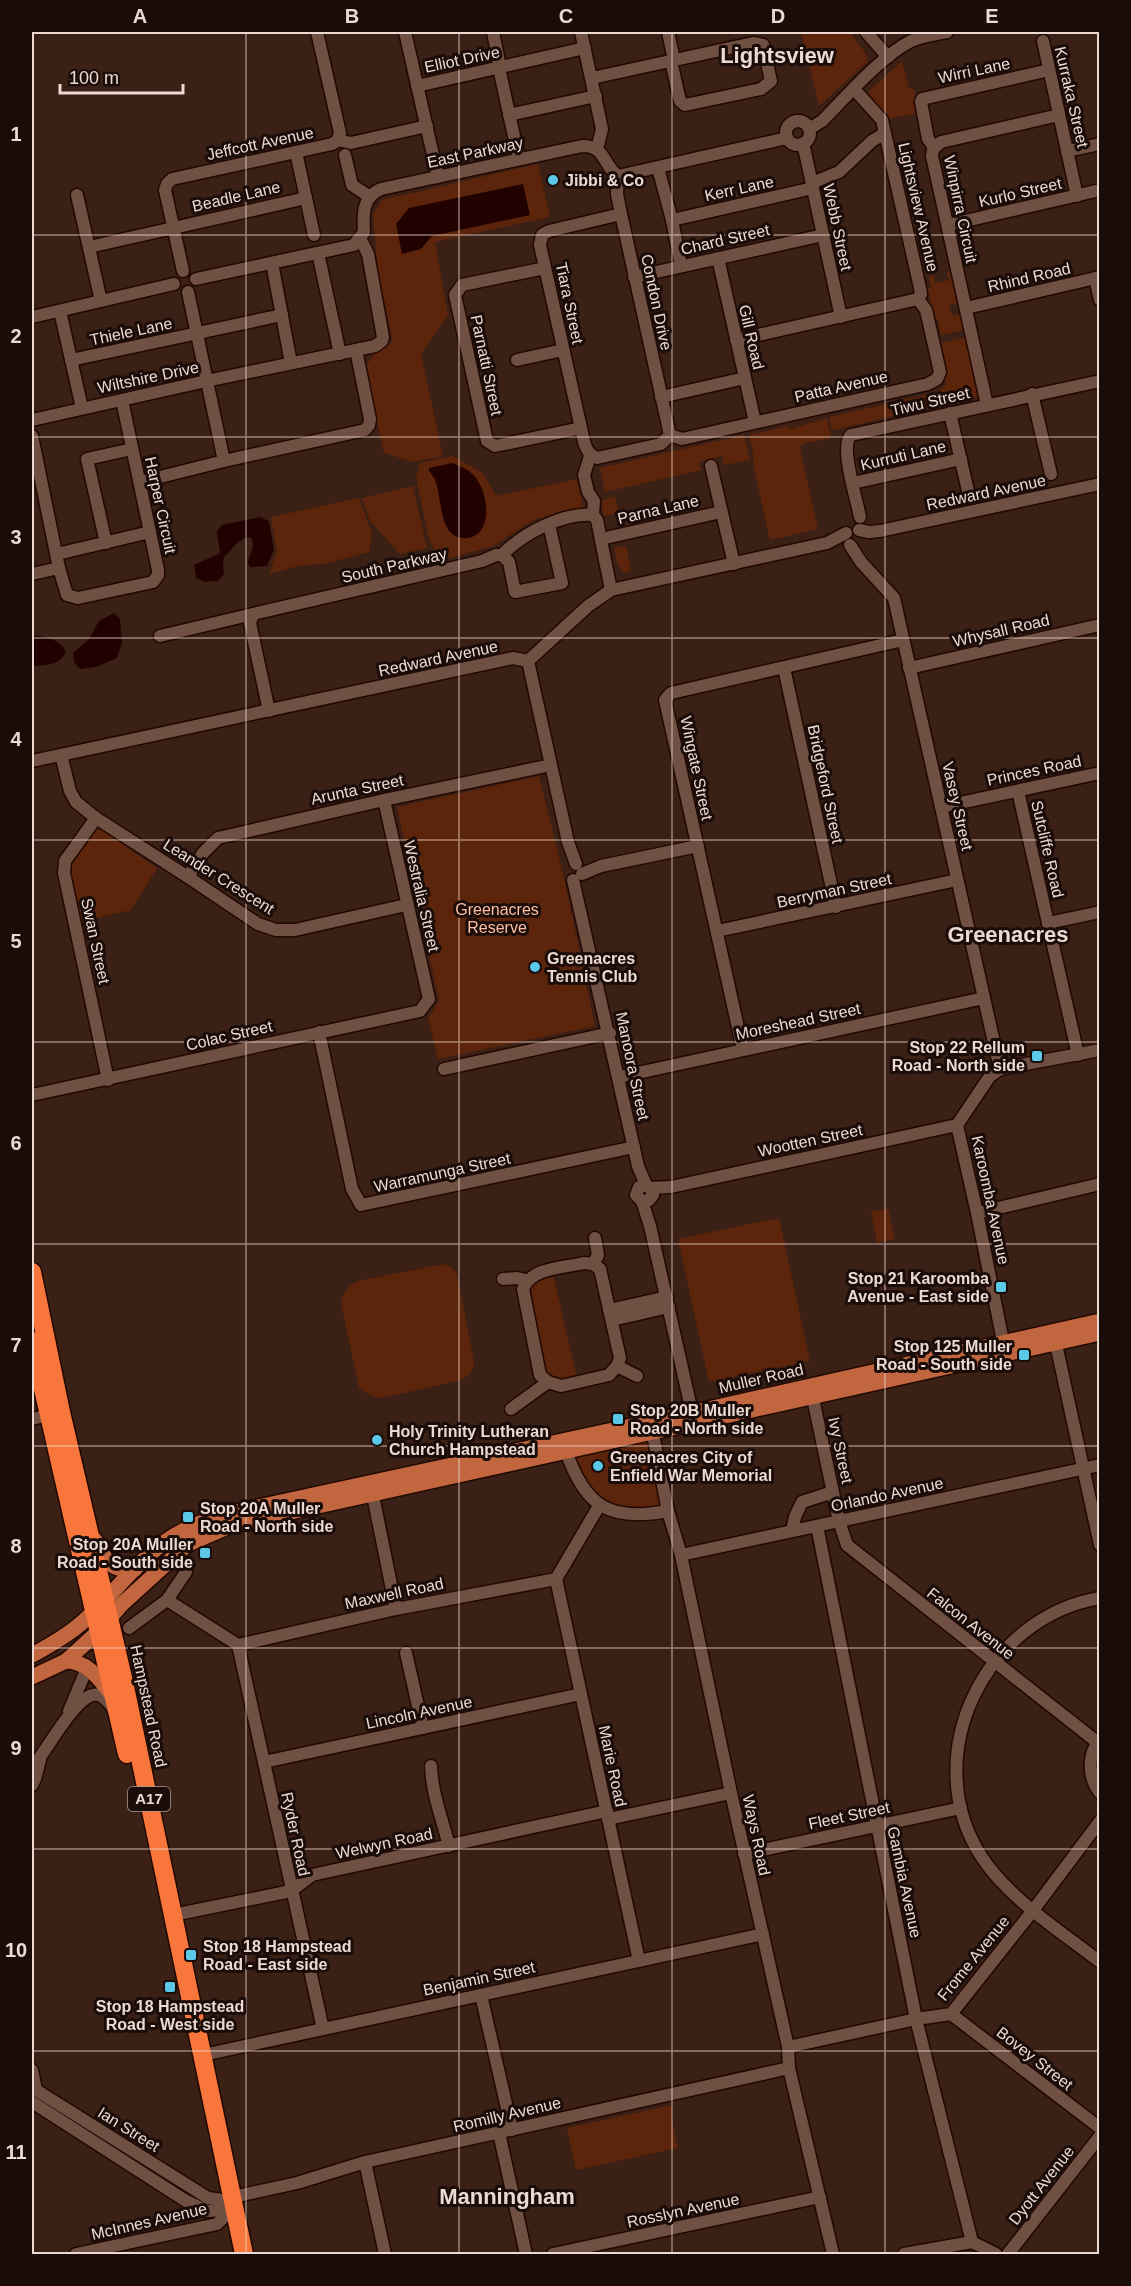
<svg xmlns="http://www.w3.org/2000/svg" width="1131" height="2286" viewBox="0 0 1131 2286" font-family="Helvetica,sans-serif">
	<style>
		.green { fill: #5c240a }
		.water { fill: #220200 }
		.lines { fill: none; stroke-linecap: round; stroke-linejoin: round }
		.minor-casing { stroke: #210801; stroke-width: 15 }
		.major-casing { stroke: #210801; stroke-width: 18 }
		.highway-casing { stroke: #210801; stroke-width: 21 }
		.minor { stroke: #6f5043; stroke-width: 12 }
		.major { stroke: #c1663e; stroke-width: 15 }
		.highway { stroke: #f8753b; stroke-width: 18 }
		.grid { fill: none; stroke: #ecd9d1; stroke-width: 1.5; stroke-opacity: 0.55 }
		.poi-dot { fill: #5ac8e6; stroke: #1a0d09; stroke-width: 2 }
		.labels { text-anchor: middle; stroke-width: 6; stroke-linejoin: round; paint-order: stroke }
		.shield { fill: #1a0d09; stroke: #ad9c95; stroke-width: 1.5 }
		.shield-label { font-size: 15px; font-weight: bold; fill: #ecd9d1 }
		.street-label { font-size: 16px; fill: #ecd9d1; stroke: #1a0d09 }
		.poi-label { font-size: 16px; font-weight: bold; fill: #ecd9d1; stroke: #1a0d09; text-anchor: start }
		.park-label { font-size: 16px; fill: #fdbea5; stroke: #1a0d09 }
		.district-label { font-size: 22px; font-weight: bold; fill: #ecd9d1; stroke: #1a0d09 }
		.neatline { fill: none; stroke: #ecd9d1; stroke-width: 2 }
		.grid-label { font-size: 20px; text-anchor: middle; font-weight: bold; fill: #ecd9d1 }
	</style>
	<rect width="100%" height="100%" fill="#3b2015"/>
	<!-- green -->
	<g class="green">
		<path d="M801,32h49c5,9 17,19 18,29l-49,45z"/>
		<polygon points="902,61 909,89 914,89 919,113 887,119 866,94"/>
		<polygon points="538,164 550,217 435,242 448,315 421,354 443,456 413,462 384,453 365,367 378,349 393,342 378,273 373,215 382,200"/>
		<polygon points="953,270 960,303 949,305 952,316 961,314 965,330 941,335 938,319 934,320 928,288 931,287 929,276 933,275 935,283 949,280 947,272"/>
		<polygon points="965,337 978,397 832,430 829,417 938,392 946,384 937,344"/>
		<polygon points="827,418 831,438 802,444 800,448 818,529 770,540 753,464 754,458 749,435 788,426 790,429"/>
		<polygon points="744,435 750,460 724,465 722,456 699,462 701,470 605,492 600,468"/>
		<polygon points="452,456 483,473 496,496 577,479 583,507 535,519 493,546 447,559 436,552 429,540 416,477 420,463"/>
		<polygon points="413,486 427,548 400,554 370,521 362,498"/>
		<polygon points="615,496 619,513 604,516 601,501"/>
		<polygon points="359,498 372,534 369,552 324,564 302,565 269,574 277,551 271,517"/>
		<polygon points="626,546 631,571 624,572 618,565 614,548"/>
		<polygon points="539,776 565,882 595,1026 438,1059 428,1018 439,1001 397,807"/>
		<polygon points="96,826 157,868 131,910 79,922 69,865"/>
		<polygon points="888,1208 895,1239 877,1243 871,1212"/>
		<polygon points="779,1218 810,1361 709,1382 678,1239"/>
		<path d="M444,1264l7,3 6,7 17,87c0,11 -6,16 -17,20l-75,17 -11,-2 -12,-8 -18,-85c1,-10 8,-18 17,-22z"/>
		<polygon points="552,1270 578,1382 561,1386 540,1375 526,1280"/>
		<polygon points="652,1432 668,1511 645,1515 599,1506 566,1451"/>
		<polygon points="672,2105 672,2121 678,2148 576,2170 567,2128"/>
	</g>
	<!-- water -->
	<g class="water">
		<polygon points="523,184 530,215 432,236 421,249 402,254 396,224 409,208"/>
		<path d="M452,463c9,4 17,6 23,14 14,15 20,64 -13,61 -23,-3 -20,-39 -26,-55 -1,-5 -4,-8 -7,-12v-3z"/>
		<path d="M260,517l9,4 5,29 -7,16 -17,1 -2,-4c1,-10 8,-14 3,-25 -11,-3 -18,12 -27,19l-1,6 1,11 -6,7 -13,1 -9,-4 -2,-13 26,-12 -3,-22 5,-6z"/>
		<polygon points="114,613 120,619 122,643 117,658 96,667 80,669 74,662 73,653 89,639 99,621"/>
		<path d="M32,636c13,0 28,3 34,16 -7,14 -21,13 -34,14z"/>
	</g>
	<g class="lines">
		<defs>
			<g id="minor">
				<polyline points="405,32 438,177"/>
				<polyline points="493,32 500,67"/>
				<polyline points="581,32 602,129 597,149"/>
				<polyline points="668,32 674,60"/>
				<polyline points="866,32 888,57"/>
				<polyline points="1043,41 1077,196"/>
				<polyline points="499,68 519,159"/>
				<polyline points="592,78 753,43 763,45 771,81 761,89 685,105 680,101 671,61"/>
				<polyline points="417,86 585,48"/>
				<polyline points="854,89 882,120 920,288 921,294 918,299"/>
				<polyline points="509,115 596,96"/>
				<circle cx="798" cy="133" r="12"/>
				<path d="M809,129l13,-8c25,-25 58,-64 89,-80 11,-5 25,-7 36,-9"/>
				<polyline points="338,140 351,143 427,126"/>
				<polyline points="803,143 841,317"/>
				<polyline points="934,147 928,139 921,102 922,99 1049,70"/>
				<polyline points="1067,151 1100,144"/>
				<polyline points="296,152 314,235"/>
				<polyline points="345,155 352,185 370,197"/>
				<polyline points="658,168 672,220"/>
				<polyline points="618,176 617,194 621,214 670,435"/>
				<polyline points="618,176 787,138"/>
				<polyline points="812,183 839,172 872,141 885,133"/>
				<polyline points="77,195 101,301"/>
				<path d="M621,214l-72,17 -7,4 -2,10 41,183c3,12 3,25 16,30l64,-14 9,-9"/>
				<polyline points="948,225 1100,190"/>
				<polyline points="89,247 306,198"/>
				<polyline points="318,253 340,354"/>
				<polyline points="718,258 755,422"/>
				<polyline points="272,263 291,363"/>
				<polyline points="681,266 672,220 813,188"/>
				<polyline points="545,268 462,285 455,295 487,441 495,446 581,428"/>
				<polyline points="183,271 165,190 167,184 172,179 332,144 338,140 340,133 317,32"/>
				<polyline points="634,277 823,235"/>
				<polyline points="1095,278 1100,300"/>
				<path d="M196,279l158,-34 10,-13c-1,-17 -2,-35 17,-43l201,-43c24,0 20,18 36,30"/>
				<polyline points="188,292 224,461"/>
				<polyline points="966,308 1100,277"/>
				<polyline points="60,311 82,408"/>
				<polyline points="32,317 174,284"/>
				<polyline points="736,340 918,299"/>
				<polyline points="71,360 282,315"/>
				<polyline points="517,360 563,350"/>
				<polyline points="1032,394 1051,474"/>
				<polyline points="661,397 745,378"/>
				<polyline points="987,405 932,156 933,149 941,142 1059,115"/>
				<polyline points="950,413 968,491"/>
				<polyline points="32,420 206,381 375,346 382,341 383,337 368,254 361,240"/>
				<polyline points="670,435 682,439 928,384 937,379 940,372 926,310 918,299"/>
				<polyline points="32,436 59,568 67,595 78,598 153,582 158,575 158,570 122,400"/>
				<polyline points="590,456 584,475 588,492 594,501 593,515 597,520 611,590"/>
				<polyline points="711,466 734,564"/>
				<polyline points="140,482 224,461 365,430 369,425 370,419 356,350"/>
				<polyline points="853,483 961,459"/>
				<path d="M860,517c-3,-17 -21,-71 -9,-82l249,-54"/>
				<polyline points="859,530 869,532 880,531 1100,484"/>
				<polyline points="601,539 721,512"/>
				<polyline points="106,543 87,459 132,449"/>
				<polyline points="850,545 861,562 894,598 1000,1069"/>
				<polyline points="57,554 150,532"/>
				<path d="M502,555c20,-21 61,-43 91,-40"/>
				<polyline points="32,574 59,568"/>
				<polyline points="160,636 253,614"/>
				<polyline points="528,661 568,842 576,864"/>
				<polyline points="784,668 836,907"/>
				<polyline points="909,668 1100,625"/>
				<polyline points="269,711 250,623 253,614 482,561 496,555 502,555 509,562 515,592 562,583 549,524"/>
				<polyline points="61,755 70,791 76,802 96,818 188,877 258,924 276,930 295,930 406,905"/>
				<polyline points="32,761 513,658 528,661 588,606 611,590 827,543 846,533"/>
				<polyline points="1018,791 1078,1055"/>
				<polyline points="941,807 1100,773"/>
				<polyline points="96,818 65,861 64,873 108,1080"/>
				<polyline points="582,874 601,866 698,846"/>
				<polyline points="188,877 203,853 218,838 384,800 551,765"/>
				<polyline points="573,880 638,1166 646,1185"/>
				<polyline points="1048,923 1100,912"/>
				<polyline points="717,931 957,880"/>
				<polyline points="319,1032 352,1189 361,1205 634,1147"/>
				<polyline points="743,1050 665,700 671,693 903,640"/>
				<polyline points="444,1069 610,1033"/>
				<polyline points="619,1077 984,998"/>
				<polyline points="32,1095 420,1011 429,999 384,800"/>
				<polyline points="650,1188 671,1187 957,1125"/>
				<polyline points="642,1201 649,1200 653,1195 651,1189 646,1185 639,1187 636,1195 642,1201 650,1226 694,1421"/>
				<polyline points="977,1213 1100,1184"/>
				<path d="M584,1263l9,1 7,5 20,89 -3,8 -8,9 -48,11 -13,-4 -8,-7 -17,-86c8,-22 41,-21 61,-26z"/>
				<polyline points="593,1264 598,1255 595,1238"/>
				<polyline points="503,1279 517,1278 526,1280"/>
				<polyline points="609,1310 667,1297"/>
				<polyline points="612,1320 669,1307"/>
				<polyline points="1054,1335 1100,1545"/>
				<polyline points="1005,1351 977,1213 957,1125 990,1076 1000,1069 1100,1050"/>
				<polyline points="617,1366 637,1376"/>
				<polyline points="811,1389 839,1521 847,1545 1097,1742"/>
				<polyline points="511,1409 548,1382"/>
				<polyline points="32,1419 48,1415"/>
				<polyline points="651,1424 668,1511 681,1555 731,1793 788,2047 789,2068 833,2254"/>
				<path d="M566,1451c19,56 44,71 102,60"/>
				<polyline points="371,1486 396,1609"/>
				<polyline points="817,1526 916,2019 972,2242"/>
				<polyline points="792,1531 795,1517 802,1502 833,1492"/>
				<polyline points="681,1555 1100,1465"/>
				<polyline points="556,1579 639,1961"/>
				<path d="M1100,1598c-115,19 -183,158 -119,258 28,43 78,74 119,106"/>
				<polyline points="167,1600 238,1645 396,1609 556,1579 599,1506"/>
				<polyline points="129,1628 167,1600 186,1572"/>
				<polyline points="238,1645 323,2029"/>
				<polyline points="406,1653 423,1728"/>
				<polyline points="69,1711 87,1668"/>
				<path d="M1100,1740c-13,15 -12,37 0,53"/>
				<polyline points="264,1762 581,1694"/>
				<path d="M431,1766c1,28 11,52 18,80"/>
				<path d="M32,1767c14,-13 48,-83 69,-71 5,3 10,9 13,14"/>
				<polyline points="32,1785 35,1779 40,1760"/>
				<polyline points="608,1819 731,1793"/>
				<polyline points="744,1854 961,1808"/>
				<polyline points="173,1915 291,1891 312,1875 607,1811"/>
				<polyline points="481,1995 512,2130"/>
				<polyline points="951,2014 1100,2128"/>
				<polyline points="788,2047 916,2019 951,2014 1031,1913 1100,1821"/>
				<polyline points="203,2055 763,1934"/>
				<polyline points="32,2070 36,2090 208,2198 223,2200"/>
				<polyline points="32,2102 186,2201 207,2211 225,2210"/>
				<polyline points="499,2133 526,2254"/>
				<polyline points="365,2162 385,2254"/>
				<polyline points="233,2197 297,2183 365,2162 789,2068"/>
				<polyline points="76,2254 217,2224 227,2214"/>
				<polyline points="553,2254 820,2197"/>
				<polyline points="904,2254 972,2242 996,2254"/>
				<polyline points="1008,2254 1100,2136"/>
			</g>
			<g id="major">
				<path d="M95,1540c10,19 14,32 40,29"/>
				<path d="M32,1655c19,-10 38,-21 54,-36 27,-25 50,-56 80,-78 17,-12 36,-19 55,-26l429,-93 450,-101"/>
				<path d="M66,1661c22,0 34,19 46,34"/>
				<polyline points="32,1677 66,1661 99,1631 122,1604 188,1544 232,1525 1100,1333"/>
			</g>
			<g id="highway">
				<polyline points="32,1272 61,1412 124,1682 244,2254"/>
				<polyline points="32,1341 127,1754"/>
			</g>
		</defs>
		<!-- minor casing -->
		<use href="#minor" class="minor-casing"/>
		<!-- major casing -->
		<use href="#major" class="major-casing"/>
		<!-- highway casing -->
		<use href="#highway" class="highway-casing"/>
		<!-- minor -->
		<use href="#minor" class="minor"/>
		<!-- major -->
		<use href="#major" class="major"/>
		<!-- highway -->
		<use href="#highway" class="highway"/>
	</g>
	<!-- grid -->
	<path class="grid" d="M246,32v2222M459,32v2222M672,32v2222M885,32v2222M32,235h1068M32,437h1068M32,638h1068M32,840h1068M32,1042h1068M32,1244h1068M32,1446h1068M32,1648h1068M32,1849h1068M32,2051h1068"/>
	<!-- markers -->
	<g class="poi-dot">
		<circle cx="553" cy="180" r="6"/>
		<circle cx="535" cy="967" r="6"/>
		<rect x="1031" y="1050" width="12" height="12" rx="3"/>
		<rect x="995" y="1281" width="12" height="12" rx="3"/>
		<rect x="1018" y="1349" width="12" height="12" rx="3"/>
		<rect x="612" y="1413" width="12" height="12" rx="3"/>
		<circle cx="377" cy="1440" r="6"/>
		<circle cx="598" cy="1466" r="6"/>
		<rect x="182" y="1511" width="12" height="12" rx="3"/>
		<rect x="199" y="1547" width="12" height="12" rx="3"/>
		<rect x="185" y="1949" width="12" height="12" rx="3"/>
		<rect x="164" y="1981" width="12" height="12" rx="3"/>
	</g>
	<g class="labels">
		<!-- shield labels -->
		<rect class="shield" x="128" y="1787" width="42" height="24" rx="4.5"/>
		<g class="shield-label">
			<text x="149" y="1804">A17</text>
		</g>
		<!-- street labels -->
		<g class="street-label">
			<text transform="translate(462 59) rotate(-12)" y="6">Elliot Drive</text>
			<text transform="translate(974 70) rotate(-12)" y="6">Wirri Lane</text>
			<text transform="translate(1072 97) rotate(77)" y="6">Kurraka Street</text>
			<text transform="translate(260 143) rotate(-12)" y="6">Jeffcott Avenue</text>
			<text transform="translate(475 152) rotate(-12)" y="6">East Parkway</text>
			<text transform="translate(739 188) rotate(-12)" y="6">Kerr Lane</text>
			<text transform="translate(1020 192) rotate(-13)" y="6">Kurlo Street</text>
			<text transform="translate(236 196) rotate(-13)" y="6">Beadle Lane</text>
			<text transform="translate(919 207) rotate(77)" y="6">Lightsview Avenue</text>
			<text transform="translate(961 209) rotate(78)" y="6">Winpirra Circuit</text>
			<text transform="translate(838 227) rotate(78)" y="6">Webb Street</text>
			<text transform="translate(725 239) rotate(-13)" y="6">Chard Street</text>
			<text transform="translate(1029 277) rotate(-13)" y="6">Rhind Road</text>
			<text transform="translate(657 302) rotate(78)" y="6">Condon Drive</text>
			<text transform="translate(570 303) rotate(78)" y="6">Tiara Street</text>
			<text transform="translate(131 331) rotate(-12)" y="6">Thiele Lane</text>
			<text transform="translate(752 337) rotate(77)" y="6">Gill Road</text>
			<text transform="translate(487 365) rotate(78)" y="6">Parnatti Street</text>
			<text transform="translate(148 377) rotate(-12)" y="6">Wiltshire Drive</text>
			<text transform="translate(841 386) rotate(-13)" y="6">Patta Avenue</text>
			<text transform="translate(930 401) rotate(-13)" y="6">Tiwu Street</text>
			<text transform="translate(903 455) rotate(-13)" y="6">Kurruti Lane</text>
			<text transform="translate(986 492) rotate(-12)" y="6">Redward Avenue</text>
			<text transform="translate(161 505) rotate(78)" y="6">Harper Circuit</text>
			<text transform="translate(658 509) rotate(-13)" y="6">Parna Lane</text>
			<text transform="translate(394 565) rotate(-13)" y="6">South Parkway</text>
			<text transform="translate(1001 630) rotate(-13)" y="6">Whysall Road</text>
			<text transform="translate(438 658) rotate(-12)" y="6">Redward Avenue</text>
			<text transform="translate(697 768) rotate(78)" y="6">Wingate Street</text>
			<text transform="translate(1034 770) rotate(-12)" y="6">Princes Road</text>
			<text transform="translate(826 784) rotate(78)" y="6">Bridgeford Street</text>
			<text transform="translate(357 789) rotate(-12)" y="6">Arunta Street</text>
			<text transform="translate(958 806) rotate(77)" y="6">Vasey Street</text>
			<text transform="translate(1048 849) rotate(77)" y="6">Sutcliffe Road</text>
			<text transform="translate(219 876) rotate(32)" y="6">Leander Crescent</text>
			<text transform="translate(834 890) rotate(-12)" y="6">Berryman Street</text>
			<text transform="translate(422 896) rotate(77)" y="6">Westralia Street</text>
			<text transform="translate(96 941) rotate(78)" y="6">Swan Street</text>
			<text transform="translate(798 1021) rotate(-12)" y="6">Moreshead Street</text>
			<text transform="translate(229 1035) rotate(-13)" y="6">Colac Street</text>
			<text transform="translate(633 1066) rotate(78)" y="6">Manoora Street</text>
			<text transform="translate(810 1140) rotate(-12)" y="6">Wootten Street</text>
			<text transform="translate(442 1172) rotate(-12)" y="6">Warramunga Street</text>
			<text transform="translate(991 1200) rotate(78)" y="6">Karoomba Avenue</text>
			<text transform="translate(761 1378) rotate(-13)" y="6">Muller Road</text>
			<text transform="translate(841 1450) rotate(78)" y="6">Ivy Street</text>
			<text transform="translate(887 1494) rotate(-12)" y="6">Orlando Avenue</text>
			<text transform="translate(394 1593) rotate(-12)" y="6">Maxwell Road</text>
			<text transform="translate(971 1623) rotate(38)" y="6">Falcon Avenue</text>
			<text transform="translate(149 1706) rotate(78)" y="6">Hampstead Road</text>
			<text transform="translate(419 1712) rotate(-12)" y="6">Lincoln Avenue</text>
			<text transform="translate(613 1766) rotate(78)" y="6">Marie Road</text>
			<text transform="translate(849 1815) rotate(-12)" y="6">Fleet Street</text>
			<text transform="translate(296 1834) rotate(78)" y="6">Ryder Road</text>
			<text transform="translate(757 1835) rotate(78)" y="6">Ways Road</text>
			<text transform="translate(384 1843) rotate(-12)" y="6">Welwyn Road</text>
			<text transform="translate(905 1882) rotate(78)" y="6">Gambia Avenue</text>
			<text transform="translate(973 1958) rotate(-51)" y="6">Frome Avenue</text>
			<text transform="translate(479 1978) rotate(-12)" y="6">Benjamin Street</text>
			<text transform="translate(1035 2058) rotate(38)" y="6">Bovey Street</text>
			<text transform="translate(507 2114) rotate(-13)" y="6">Romilly Avenue</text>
			<text transform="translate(129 2129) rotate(32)" y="6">Ian Street</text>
			<text transform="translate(1041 2185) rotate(-52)" y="6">Dyott Avenue</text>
			<text transform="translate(683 2210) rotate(-12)" y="6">Rosslyn Avenue</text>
			<text transform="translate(149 2221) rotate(-13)" y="6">McInnes Avenue</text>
		</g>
		<!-- poi labels -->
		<g class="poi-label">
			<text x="565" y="186">Jibbi &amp; Co</text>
			<text x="547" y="964">Greenacres<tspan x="547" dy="18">Tennis Club</tspan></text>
			<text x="1025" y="1053" text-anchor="end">Stop 22 Rellum<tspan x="1025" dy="18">Road - North side</tspan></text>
			<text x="989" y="1284" text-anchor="end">Stop 21 Karoomba<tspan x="989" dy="18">Avenue - East side</tspan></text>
			<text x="1012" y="1352" text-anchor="end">Stop 125 Muller<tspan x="1012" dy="18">Road - South side</tspan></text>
			<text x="630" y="1416">Stop 20B Muller<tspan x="630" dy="18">Road - North side</tspan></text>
			<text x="389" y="1437">Holy Trinity Lutheran<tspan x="389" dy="18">Church Hampstead</tspan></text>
			<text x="610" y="1463">Greenacres City of<tspan x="610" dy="18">Enfield War Memorial</tspan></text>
			<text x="200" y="1514">Stop 20A Muller<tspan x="200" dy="18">Road - North side</tspan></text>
			<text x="193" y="1550" text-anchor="end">Stop 20A Muller<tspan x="193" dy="18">Road - South side</tspan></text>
			<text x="203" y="1952">Stop 18 Hampstead<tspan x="203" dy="18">Road - East side</tspan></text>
			<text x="170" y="2012" text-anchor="middle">Stop 18 Hampstead<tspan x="170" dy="18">Road - West side</tspan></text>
		</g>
		<!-- park labels -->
		<g class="park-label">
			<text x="497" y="915">Greenacres<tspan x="497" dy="18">Reserve</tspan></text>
		</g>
		<!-- district labels -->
		<g class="district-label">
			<text x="777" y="63">Lightsview</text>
			<text x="1008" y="942">Greenacres</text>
			<text x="507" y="2204">Manningham</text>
		</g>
	</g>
	<!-- border -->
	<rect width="1131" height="2286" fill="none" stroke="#1a0d09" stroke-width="66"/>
	<!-- scale -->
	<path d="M60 84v9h123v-9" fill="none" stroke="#ecd9d1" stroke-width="3"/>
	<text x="69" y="84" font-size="18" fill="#ecd9d1" stroke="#1a0d09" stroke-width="4.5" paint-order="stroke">100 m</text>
	<rect x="33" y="33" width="1065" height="2220" class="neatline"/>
	<g class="grid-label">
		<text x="140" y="23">A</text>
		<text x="352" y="23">B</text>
		<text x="566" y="23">C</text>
		<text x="778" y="23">D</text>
		<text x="992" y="23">E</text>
		<text x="16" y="141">1</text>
		<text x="16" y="343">2</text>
		<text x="16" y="544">3</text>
		<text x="16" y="746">4</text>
		<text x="16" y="948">5</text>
		<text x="16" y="1150">6</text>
		<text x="16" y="1352">7</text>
		<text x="16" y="1553">8</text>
		<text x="16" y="1755">9</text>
		<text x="16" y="1957">10</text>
		<text x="16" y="2159">11</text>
	</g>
</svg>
